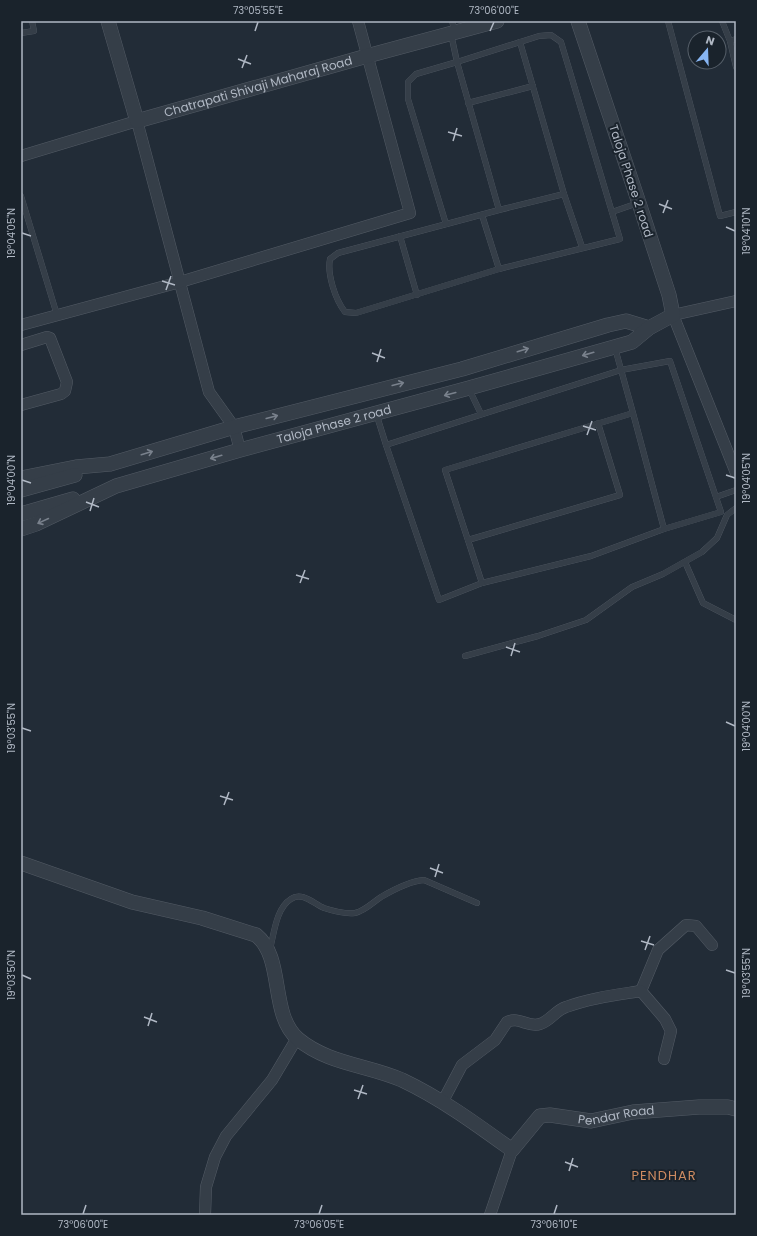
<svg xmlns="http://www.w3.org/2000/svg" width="757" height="1236" viewBox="0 0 757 1236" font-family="Poppins,sans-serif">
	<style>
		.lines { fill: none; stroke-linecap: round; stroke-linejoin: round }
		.service-casing { stroke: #535b65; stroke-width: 6 }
		.minor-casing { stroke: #535b65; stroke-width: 12 }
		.tertiary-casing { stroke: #535b65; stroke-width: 15 }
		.service { stroke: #353e48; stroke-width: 5.5 }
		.minor { stroke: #353e48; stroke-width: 11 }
		.tertiary { stroke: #353e48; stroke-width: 14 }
		.oneway { stroke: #79818c }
		.ticks { fill: none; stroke: #b0b8c4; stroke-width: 1.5 }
		.labels { text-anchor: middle; stroke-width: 4; stroke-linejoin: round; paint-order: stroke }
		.street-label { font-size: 12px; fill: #b0b8c4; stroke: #1a232c }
		.neighbourhood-label { font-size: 13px; letter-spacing: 1px; fill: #cd8b61; stroke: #1a232c }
		.neatline { fill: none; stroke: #b0b8c4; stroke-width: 1.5 }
		.ticks-label { font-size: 10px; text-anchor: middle; fill: #b0b8c4 }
	</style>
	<rect width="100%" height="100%" fill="#222c37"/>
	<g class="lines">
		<defs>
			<g id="service">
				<polyline points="452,21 455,32"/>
				<polyline points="668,21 720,216 736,212"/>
				<polyline points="722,21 730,41"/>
				<polyline points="21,33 34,31 32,21"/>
				<polyline points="736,39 730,41 736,67"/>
				<polyline points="520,42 564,194"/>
				<polyline points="468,103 533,86"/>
				<polyline points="21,196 57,315"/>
				<path d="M499,210l-42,-148 82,-26 12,-1 10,7 59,197 -121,30 -143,44 -11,-1c-10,-13 -18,-38 -15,-53l8,-6 161,-43 65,-16 18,53"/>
				<polyline points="612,212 638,203"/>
				<polyline points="482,215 499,269"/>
				<polyline points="446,224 408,99 408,82 416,74 457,62 451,34"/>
				<polyline points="400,236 417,295"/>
				<polyline points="615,348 633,413 445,470 482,583 591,556 664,529 633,413"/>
				<polyline points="469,389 481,414"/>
				<polyline points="376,413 386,445"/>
				<polyline points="716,497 736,490"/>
				<polyline points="468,540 620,495 598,423"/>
				<polyline points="685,562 703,603 736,620"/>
				<polyline points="482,583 439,600 386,445 621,370 670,361 721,512 664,529"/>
				<polyline points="465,656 538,636 586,620 632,587 663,574 702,552 717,538 727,515 736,508"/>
				<path d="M270,949c4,-15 6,-41 21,-50 11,-8 23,5 33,9 9,3 22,6 31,5 10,-2 17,-10 26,-16 12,-7 29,-16 43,-17l53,23"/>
			</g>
			<g id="minor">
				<polyline points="21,156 137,121 209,392 234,427 240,450"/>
				<polyline points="736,301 673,315 736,473"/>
				<polyline points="21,325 180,282 410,213 358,21"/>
				<polyline points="21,345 47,337 50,338 67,382 65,391 61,394 21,405"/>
				<polyline points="641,991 658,950 686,925 696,926 712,945"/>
				<path d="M443,1101l19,-36 33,-25 12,-18c12,-6 21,6 33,2 10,-3 16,-14 26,-17 24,-9 50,-12 75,-16l24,28 6,12 -7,28"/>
				<polyline points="205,1215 206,1187 215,1157 226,1136 272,1080 297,1038"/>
				<polyline points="490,1215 512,1150"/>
			</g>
			<g id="tertiary">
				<path id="s1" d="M108,21l29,100 230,-65 130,-35"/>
				<polyline points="21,478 76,467 110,464 234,427 462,369 608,325 626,321 649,328"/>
				<polyline points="21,490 75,475"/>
				<polyline points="21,514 73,499"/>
				<path id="s2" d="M21,529l15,-5 80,-38 124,-36 229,-62 163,-46 17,-14 24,-13 -4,-20 -30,-92 -61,-182"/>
				<path id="s3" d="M21,863l111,39 70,16 54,17c29,23 13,79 42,104 30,25 70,26 104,41 40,19 74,44 110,70l28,-34 10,-1 41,6 42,-9 66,-5h29l8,2"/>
			</g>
		</defs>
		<!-- service casing -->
		<use href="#service" class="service-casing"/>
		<!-- minor casing -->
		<use href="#minor" class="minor-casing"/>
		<!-- tertiary casing -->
		<use href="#tertiary" class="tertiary-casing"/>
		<!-- service -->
		<use href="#service" class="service"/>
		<!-- minor -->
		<use href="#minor" class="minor"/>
		<!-- tertiary -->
		<use href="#tertiary" class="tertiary"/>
	</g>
	<!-- one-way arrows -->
	<defs><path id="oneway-shaft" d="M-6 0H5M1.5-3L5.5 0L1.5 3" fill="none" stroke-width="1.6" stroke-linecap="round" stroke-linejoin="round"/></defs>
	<g class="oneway">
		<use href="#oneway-shaft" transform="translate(523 350) rotate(-17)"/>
		<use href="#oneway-shaft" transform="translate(588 354) rotate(164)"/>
		<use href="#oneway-shaft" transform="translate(398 384) rotate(-14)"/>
		<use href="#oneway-shaft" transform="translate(450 394) rotate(165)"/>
		<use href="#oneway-shaft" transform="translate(272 417) rotate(-15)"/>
		<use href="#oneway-shaft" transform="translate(147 453) rotate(-17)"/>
		<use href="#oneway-shaft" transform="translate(216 457) rotate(164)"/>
		<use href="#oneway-shaft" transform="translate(43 521) rotate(155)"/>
	</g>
	<!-- ticks -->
	<path class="ticks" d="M255,31l3,-9M490,31l4,-9M238,59l13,5M242,68l5,-13M448,132l14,4M453,141l4,-13M659,204l13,5M663,213l5,-13M726,227l9,4M22,233l9,3M162,281l13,4M166,290l5,-14M372,353l13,5M377,362l4,-13M583,426l13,4M587,435l5,-14M726,475l9,3M22,480l9,3M86,502l13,5M90,511l4,-13M296,575l13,4M300,583l5,-13M506,647l14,5M511,656l4,-13M726,722l9,4M22,728l9,3M220,796l13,4M224,805l5,-13M430,868l13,5M435,877l4,-13M641,941l13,4M645,950l5,-14M726,970l9,3M22,975l9,4M144,1017l13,5M148,1026l4,-13M354,1090l13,4M358,1099l5,-14M565,1162l13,5M569,1171l4,-13M83,1214l3,-9M319,1214l3,-9M554,1214l3,-9"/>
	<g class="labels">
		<!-- street labels -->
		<g class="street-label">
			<text dy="4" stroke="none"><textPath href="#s1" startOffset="230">Chatrapati Shivaji Maharaj Road</textPath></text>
			<text transform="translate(631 181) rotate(72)" y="4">Taloja Phase 2 road</text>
			<text dy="4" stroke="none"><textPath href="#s2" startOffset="331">Taloja Phase 2 road</textPath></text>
			<text dy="4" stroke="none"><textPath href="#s3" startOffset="725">Pendar Road</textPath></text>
		</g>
		<!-- neighbourhood labels -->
		<g class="neighbourhood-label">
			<text x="664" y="1180">PENDHAR</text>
		</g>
	</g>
	<!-- border -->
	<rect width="757" height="1236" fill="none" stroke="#1a232c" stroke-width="44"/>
	<!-- north arrow -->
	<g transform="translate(707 50) rotate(19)"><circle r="19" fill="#1a232c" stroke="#565f69"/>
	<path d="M0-3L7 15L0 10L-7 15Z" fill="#87b5f2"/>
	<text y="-6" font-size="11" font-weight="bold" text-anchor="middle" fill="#b0b8c4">N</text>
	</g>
	<rect x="22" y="22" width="713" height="1192" class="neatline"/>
	<g class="ticks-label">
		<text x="258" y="14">73°05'55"E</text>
		<text x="494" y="14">73°06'00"E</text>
		<text transform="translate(746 231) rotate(-90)" y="4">19°04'10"N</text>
		<text transform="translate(11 233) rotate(-90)" y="4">19°04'05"N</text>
		<text transform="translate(746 478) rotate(-90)" y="4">19°04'05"N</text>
		<text transform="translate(11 480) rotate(-90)" y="4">19°04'00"N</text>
		<text transform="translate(746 726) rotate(-90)" y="4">19°04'00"N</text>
		<text transform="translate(11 728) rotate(-90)" y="4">19°03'55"N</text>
		<text transform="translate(746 973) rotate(-90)" y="4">19°03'55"N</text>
		<text transform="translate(11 975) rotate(-90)" y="4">19°03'50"N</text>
		<text x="83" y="1228">73°06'00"E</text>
		<text x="319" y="1228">73°06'05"E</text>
		<text x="554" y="1228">73°06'10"E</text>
	</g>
</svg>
